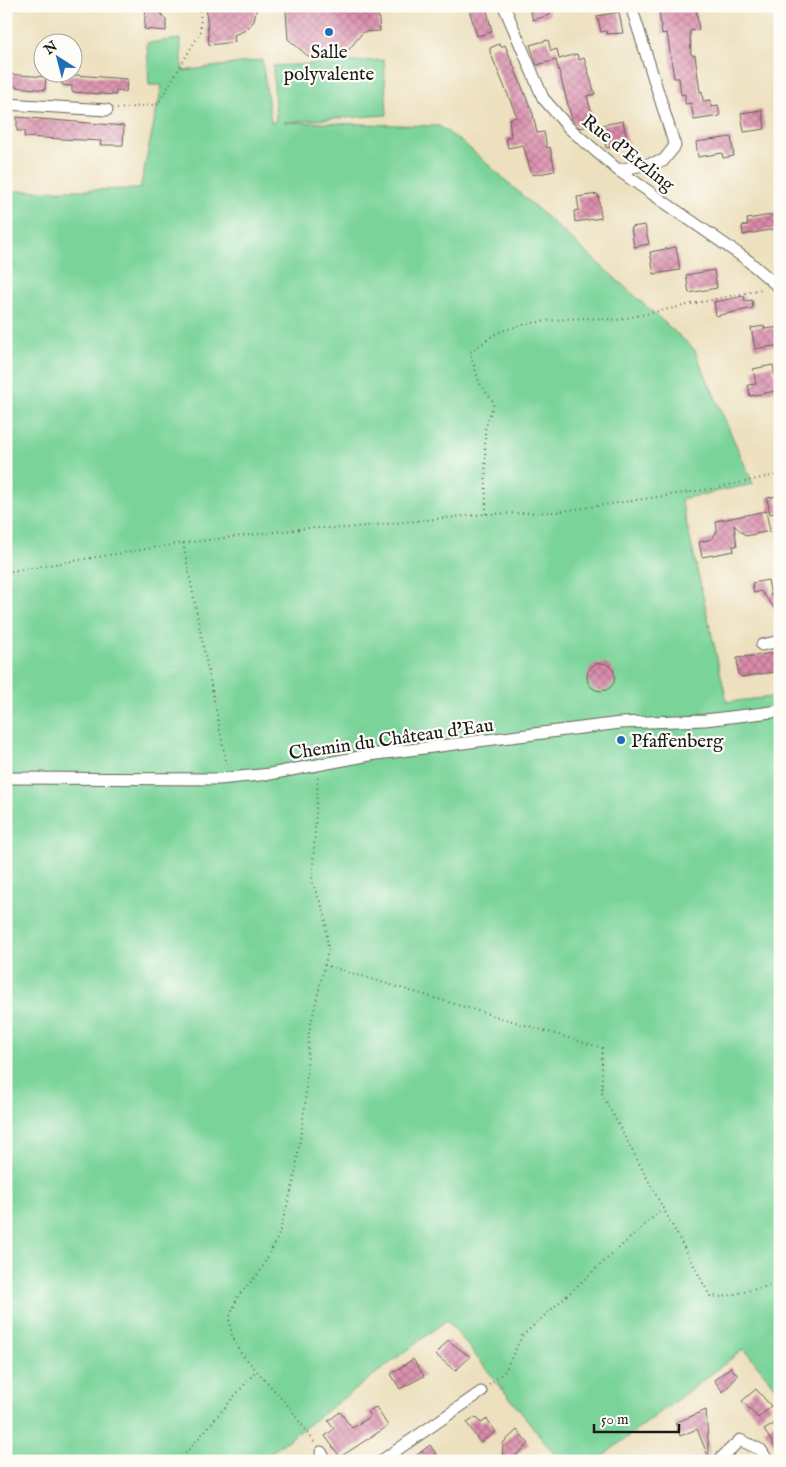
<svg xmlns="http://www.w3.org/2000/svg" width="786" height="1467" viewBox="0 0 786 1467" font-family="'IM FELL English',serif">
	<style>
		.green { fill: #7ad49a; stroke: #4b785b }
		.building { fill: url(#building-cross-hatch) }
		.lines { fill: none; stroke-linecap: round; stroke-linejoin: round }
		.street-casing { stroke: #656155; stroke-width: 13 }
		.path { stroke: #656155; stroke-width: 2; stroke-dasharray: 1 4; stroke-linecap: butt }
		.street { stroke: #fff; stroke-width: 11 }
		.poi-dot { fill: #1f6fb2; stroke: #fdfcf7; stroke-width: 2 }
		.labels { text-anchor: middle; stroke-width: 4.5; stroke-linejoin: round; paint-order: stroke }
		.poi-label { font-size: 19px; fill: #1c1c1c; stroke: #fdfcf7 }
		.street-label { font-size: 19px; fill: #1c1c1c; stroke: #fdfcf7 }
	</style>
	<defs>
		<pattern id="building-cross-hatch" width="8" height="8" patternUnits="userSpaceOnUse" patternTransform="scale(1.25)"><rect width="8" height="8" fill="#da8cab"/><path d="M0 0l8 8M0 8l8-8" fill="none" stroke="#b0728a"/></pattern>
	</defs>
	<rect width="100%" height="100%" fill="#fdfcf7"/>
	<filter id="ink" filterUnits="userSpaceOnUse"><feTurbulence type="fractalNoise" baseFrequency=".02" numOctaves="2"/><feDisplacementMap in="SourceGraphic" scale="10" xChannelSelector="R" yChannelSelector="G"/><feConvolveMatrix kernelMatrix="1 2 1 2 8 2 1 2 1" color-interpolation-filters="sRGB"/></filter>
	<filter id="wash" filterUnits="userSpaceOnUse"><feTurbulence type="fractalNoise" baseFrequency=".0096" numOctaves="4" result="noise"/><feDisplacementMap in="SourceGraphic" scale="20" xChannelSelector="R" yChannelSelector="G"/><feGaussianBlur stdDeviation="1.12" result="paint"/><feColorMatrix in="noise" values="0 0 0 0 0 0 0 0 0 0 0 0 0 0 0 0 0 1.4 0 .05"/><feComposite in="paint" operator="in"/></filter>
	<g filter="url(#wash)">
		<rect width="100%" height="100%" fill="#ede0be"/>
		<!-- green -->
		<polygon class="green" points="180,39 183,71 262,60 271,122 276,121 273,66 384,60 387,115 284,122 439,126 466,145 694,349 753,484 681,499 727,702 780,696 780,1393 744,1349 596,1461 560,1461 447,1320 260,1461 6,1461 6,224 13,191 140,189 162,85 149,85 147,43"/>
		<g id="blocks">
			<!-- building -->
			<g class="building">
				<polygon points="206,6 257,6 254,21 246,30 234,35 235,42 209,45"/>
				<polygon points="290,6 361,6 361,12 378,10 380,31 363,32 346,53 308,56 288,39 286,11"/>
				<polygon points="468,6 486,6 492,32 477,36"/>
				<polygon points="529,6 547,6 550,15 533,20"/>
				<polygon points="146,7 156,7 166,20 166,31 144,29"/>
				<polygon points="696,8 699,30 690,31 691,55 695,55 700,92 702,91 703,101 711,100 711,107 718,105 720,116 694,120 691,103 685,104 685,94 681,95 679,78 674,78 667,33 662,34 659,11"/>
				<polygon points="619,12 623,33 607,34 606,31 601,32 597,16"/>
				<polygon points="548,40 551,51 557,49 559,59 577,54 579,60 584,58 595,94 587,96 595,125 580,128 572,120 556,60 537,65 530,45"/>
				<polygon points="499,44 501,47 505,45 533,114 537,133 544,132 547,148 550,147 555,171 532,175 523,145 508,148 506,138 511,137 509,119 517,117 490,52 490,48"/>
				<polygon points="6,74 46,77 45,90 6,86"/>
				<polygon points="63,74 127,79 126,92 116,91 116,95 72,92 72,86 62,85"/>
				<polygon points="762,110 765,129 744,132 741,113"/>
				<polygon points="17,117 124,126 123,145 100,145 101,141 24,137 25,131 17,131"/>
				<polygon points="623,121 628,144 606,148 602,125"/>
				<polygon points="731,137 734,156 723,158 722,153 698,157 696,142"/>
				<polygon points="598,194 601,218 575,222 574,211 579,210 577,197"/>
				<polygon points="777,214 779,228 743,235 742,226 748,225 747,219"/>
				<polygon points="645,225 649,244 634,247 631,227"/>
				<polygon points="676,247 680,270 654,274 650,252"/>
				<polygon points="714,270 717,288 689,293 686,275"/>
				<polygon points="744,296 745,301 752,300 753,308 716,316 714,302"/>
				<polygon points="764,326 765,329 780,327 780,345 755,349 751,328"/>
				<polygon points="773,365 776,382 780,382 780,390 750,396 748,385 756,384 753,369"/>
				<polygon points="776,496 779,512 770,514 767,498"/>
				<polygon points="766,511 770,531 746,536 734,525 737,546 733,546 734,551 702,557 699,542 712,539 717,531 716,521"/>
				<polygon points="768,580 771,595 780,588 780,615 761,591 754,593 752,583"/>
				<polygon points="780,652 780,671 742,677 738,674 737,658"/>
				<circle cx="601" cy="677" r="14"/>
				<polygon points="448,1340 470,1357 455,1371 436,1355"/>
				<polygon points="413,1359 424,1376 400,1389 391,1374"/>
				<polygon points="731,1367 738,1376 723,1392 714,1380"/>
				<polygon points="756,1389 771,1406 758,1418 742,1401"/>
				<polygon points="376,1407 388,1426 340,1457 325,1436 334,1429 328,1421 340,1412 352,1428 370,1417 367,1412"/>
				<polygon points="706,1410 709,1455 708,1456 697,1429 680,1436 675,1423"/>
				<polygon points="476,1417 481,1423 487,1419 496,1432 480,1443 467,1423"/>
				<polygon points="780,1420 780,1454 764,1430"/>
				<polygon points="517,1430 529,1444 517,1454 516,1461 502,1461 503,1443"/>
				<polygon points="430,1445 441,1461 409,1461"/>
			</g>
		</g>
	</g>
	<g filter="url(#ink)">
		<use href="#blocks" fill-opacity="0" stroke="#656155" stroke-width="1"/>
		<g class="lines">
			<defs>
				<g id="street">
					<polyline points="504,6 543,98 569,128 618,170 746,259 780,288"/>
					<polyline points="6,104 107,110"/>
					<polyline points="618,170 663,161 675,146 631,6"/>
					<polyline points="762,645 780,641"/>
					<polyline points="6,778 219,779 270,774 370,755 620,723 705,720 780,711"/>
					<polyline points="321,1452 326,1461"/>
					<polyline points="381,1461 481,1392"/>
					<polyline points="718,1461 740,1440 761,1450 768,1461"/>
				</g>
			</defs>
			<!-- street casing -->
			<use href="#street" class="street-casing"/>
			<!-- path -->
			<g class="path">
				<polyline points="117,109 158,104 201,31 200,6"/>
				<path d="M486,514l-1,-85 9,-26 -15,-21 -9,-30c10,-6 21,-17 32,-21 35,-12 79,-15 115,-11l146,-31"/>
				<polyline points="183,543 227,766"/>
				<polyline points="6,572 183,543 308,528 345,528 486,514 557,512 710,489 780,474"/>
				<polyline points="324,965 602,1048 602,1094 710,1296 723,1297 780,1283"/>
				<polyline points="489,1385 505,1371 522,1336 662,1209"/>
				<polyline points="314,1442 290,1408 240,1352 232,1336 229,1319 238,1296 260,1272 278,1237 294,1181 305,1105 309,1032 328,951 325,914 312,882 318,776"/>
				<polyline points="179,1461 256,1371"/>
			</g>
			<!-- street -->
			<use href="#street" class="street"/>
		</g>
	</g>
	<!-- markers -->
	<g class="poi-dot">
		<circle cx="329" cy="32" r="5"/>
		<circle cx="621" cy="740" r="5"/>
	</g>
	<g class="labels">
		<!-- poi labels -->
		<g class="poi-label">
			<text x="329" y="58">Salle<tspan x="329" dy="22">polyvalente</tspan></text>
			<text x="631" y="747" text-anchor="start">Pfaffenberg</text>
		</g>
		<!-- street labels -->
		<g class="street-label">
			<text transform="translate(629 152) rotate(38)" y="7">Rue d'Etzling</text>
			<text transform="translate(391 738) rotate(-8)" y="7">Chemin du Château d'Eau</text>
		</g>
	</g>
	<!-- margin -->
	<rect width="786" height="1467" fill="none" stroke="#fdfcf7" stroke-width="25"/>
	<!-- north arrow -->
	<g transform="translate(58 58) rotate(324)"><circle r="24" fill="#fdfcf7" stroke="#a3a29f"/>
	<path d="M0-4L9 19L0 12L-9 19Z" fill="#1f6fb2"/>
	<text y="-8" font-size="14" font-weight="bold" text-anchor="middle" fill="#1c1c1c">N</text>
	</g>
	<!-- scale -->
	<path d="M594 1424v8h85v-8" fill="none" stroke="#1c1c1c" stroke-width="2.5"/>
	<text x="601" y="1424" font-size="15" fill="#1c1c1c" stroke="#fdfcf7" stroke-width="4" paint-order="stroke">50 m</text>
</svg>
